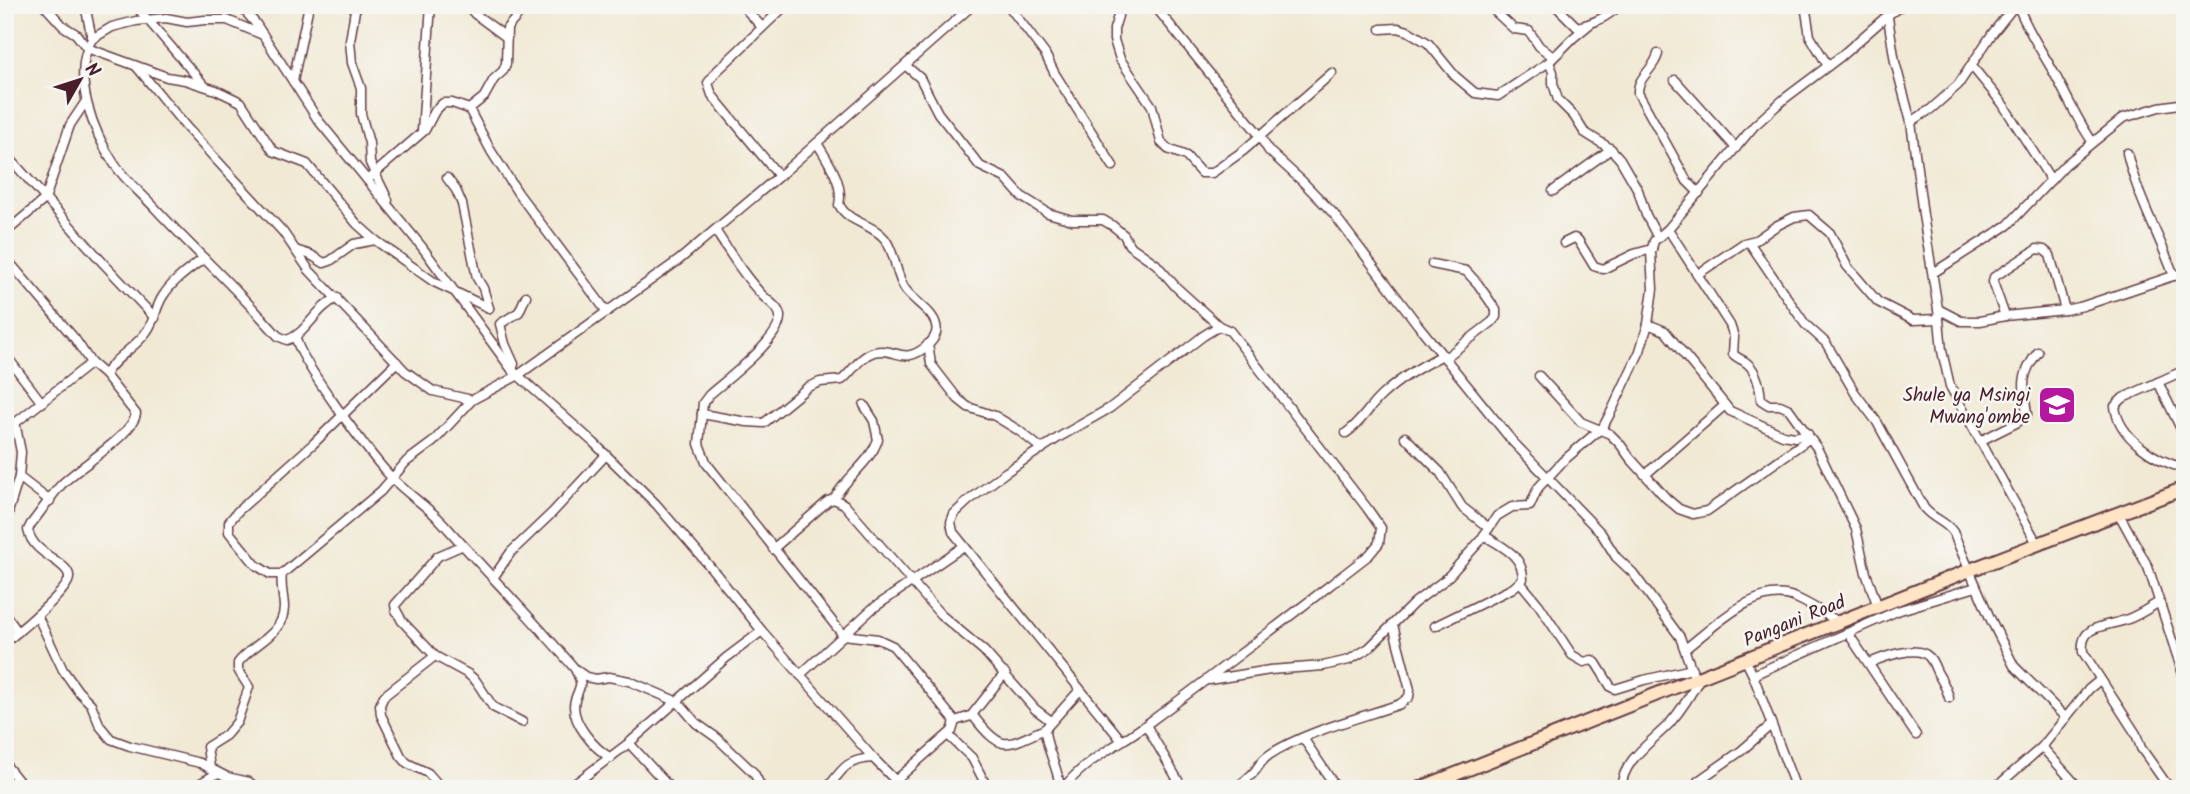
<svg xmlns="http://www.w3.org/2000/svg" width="2190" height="794" viewBox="0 0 2190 794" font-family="Kalam,sans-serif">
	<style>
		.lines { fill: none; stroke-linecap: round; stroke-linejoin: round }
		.minor-casing { stroke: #633d44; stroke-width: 11 }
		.secondary-casing { stroke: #633d44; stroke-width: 16 }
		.minor { stroke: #fff; stroke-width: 8 }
		.secondary { stroke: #ffe4c6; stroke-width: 12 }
		.labels { text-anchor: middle; stroke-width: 5; stroke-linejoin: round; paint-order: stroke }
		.poi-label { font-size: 19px; fill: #4a1f2b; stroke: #f6f6f2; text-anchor: end }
		.street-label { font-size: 19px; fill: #4a1f2b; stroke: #f6f6f2 }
	</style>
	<rect width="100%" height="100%" fill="#f6f6f2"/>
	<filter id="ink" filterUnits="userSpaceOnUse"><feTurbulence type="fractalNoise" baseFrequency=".0143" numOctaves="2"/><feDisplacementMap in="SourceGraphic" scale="14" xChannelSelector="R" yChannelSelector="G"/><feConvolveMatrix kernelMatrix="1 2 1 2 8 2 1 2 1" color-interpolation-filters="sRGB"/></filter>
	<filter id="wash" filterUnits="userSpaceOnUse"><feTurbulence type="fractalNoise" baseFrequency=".00686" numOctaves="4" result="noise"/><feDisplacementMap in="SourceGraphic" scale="28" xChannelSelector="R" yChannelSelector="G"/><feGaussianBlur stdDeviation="1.57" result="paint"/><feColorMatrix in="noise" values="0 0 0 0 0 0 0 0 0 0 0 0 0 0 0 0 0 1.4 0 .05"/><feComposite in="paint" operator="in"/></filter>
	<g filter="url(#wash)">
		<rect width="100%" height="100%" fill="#f1e9d4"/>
	</g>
	<g filter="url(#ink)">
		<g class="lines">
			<defs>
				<g id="minor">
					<polyline points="44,5 63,26 76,34 87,48 167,77 185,80 216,90 241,102 273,151 307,164 357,224 375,240 434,282 489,308"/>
					<path d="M85,5l7,34c-22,36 2,95 23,126 11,16 27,29 40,43 41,44 85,84 123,128l9,4c21,-7 27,-31 50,-42"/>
					<polyline points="135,5 204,85"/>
					<polyline points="240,5 256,24 318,120 422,247 512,370 594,443 656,504 712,569 762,631 873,758 904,789"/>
					<polyline points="359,5 355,10 350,41 352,63 361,88 361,114 369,143 370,163 388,200"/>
					<polyline points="467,5 475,14 506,37"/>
					<polyline points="742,5 762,27"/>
					<polyline points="1008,5 1045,54 1055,74 1113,166"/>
					<polyline points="1116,5 1118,16 1114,29 1114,40 1120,59 1152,106 1161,142 1168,149 1186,156 1201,173 1212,173 1243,151 1332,73"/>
					<polyline points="1154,5 1257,132 1269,151 1302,181 1333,213 1418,325 1513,442 1601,533 1616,557 1633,573 1680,637 1695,679"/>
					<polyline points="1488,5 1514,29 1529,31 1539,46 1553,57"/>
					<path d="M1555,5l22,22c18,-4 30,-10 43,-22"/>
					<polyline points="1805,5 1810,36 1828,66"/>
					<polyline points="1886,5 1895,62 1911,122 1923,215 1938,309 1942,351 1950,386 2038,545"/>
					<path d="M2018,5c8,24 24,46 36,68 13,23 23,47 38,68"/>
					<polyline points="1381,29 1398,28 1408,31 1428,43 1455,76 1475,93 1498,96 1549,62 1573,38 1590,24"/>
					<polyline points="92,39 112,27 136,21 166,18 187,22 205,20 227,20 263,35"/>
					<path d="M1658,54c-4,16 -21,23 -20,39l49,88 12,12"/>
					<polyline points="1549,62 1553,72 1553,83 1558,100 1574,116 1584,132 1611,149 1620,159 1638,190 1646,215 1658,238"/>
					<polyline points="905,65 920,78 938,113 980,166 1005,178 1021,196 1048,213 1072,220 1103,220 1113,226 1124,235 1129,245 1156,264 1176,287 1219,326"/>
					<polyline points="1971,65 2002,103 2051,180"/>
					<polyline points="136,66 187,128 283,232 309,270 405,371 433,391 472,400"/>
					<polyline points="1675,80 1736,148"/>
					<polyline points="293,81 309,5"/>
					<polyline points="469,109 484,97 494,79 503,71 506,64 507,28 527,5"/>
					<polyline points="1911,122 1931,109 1958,85 1992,34 2015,5"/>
					<polyline points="422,131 431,5"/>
					<polyline points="5,153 104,264 155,318"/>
					<path d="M2127,153c10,43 32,82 47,123"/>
					<polyline points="779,176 712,95 708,83 717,71 786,5"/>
					<polyline points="447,178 456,190 462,204 477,278 483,288 489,308"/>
					<polyline points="367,180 425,130 435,111 443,103 452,103 469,109 491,151 518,193 607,312"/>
					<polyline points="1553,191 1611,149"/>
					<path d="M1668,229l62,96 4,12 -1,17c3,3 7,5 11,7 13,8 16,25 17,39l8,5h11l9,4 28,39 39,81 10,44 12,34"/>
					<path d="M715,230c15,23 29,46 48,66 6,6 16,11 17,20 2,22 -54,64 -71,79l-6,8 -4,41 8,20 136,171 35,4 15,7 62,75 -3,10 -57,50"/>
					<polyline points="5,233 45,199 70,125 86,101"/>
					<path d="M1749,242l56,82 21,19 29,50 22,29 47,86c10,12 20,12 29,24l37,86 24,48 52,52"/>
					<polyline points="1564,243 1574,238 1578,240 1594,266 1603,269 1634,254 1652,249"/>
					<polyline points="295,250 311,255 324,263 330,261 354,244 375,240"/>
					<polyline points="5,257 75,339 91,363 105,375"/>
					<polyline points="1432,264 1466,271 1478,284 1496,310 1496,317 1492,322 1445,358"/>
					<polyline points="1933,273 2008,225 2065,165 2123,118 2159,107 2185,103"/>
					<polyline points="1698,274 1744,243 1756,240 1776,226 1794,217 1809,215 1830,233 1847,266 1878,302 1913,320 1939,319"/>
					<polyline points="1938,309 1961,321 1980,321 2005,316 2065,310 2083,306 2185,272"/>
					<polyline points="2005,316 1993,282 1994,277 2037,249 2044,250 2050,255 2065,310"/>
					<polyline points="1648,324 1665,331 1730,411 1783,435 1795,437 1808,434"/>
					<path d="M296,337c1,21 77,121 95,140 16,17 36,29 52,46 43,49 90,96 132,146 9,18 5,15 0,31 -6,21 20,49 36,58"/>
					<polyline points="928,344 931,364 958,399 968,407 995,416 1018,430 1042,449"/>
					<polyline points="5,354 42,403"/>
					<polyline points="512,370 514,364 505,344 500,324 519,312 526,296"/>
					<path d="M2185,370l-62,28 -8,8c3,31 41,56 70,62"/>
					<polyline points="1539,376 1581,422 1610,434 1620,444 1630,458 1666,498 1679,509 1693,514 1707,511 1810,438"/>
					<polyline points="2158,382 2185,437"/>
					<path d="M702,414l45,8 17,1 44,-36 12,-5 22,-2c10,-8 18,-24 32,-28 22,-6 29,16 55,-8 5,-5 9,-12 7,-19 -3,-14 -23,-24 -31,-36 -10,-15 -9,-35 -20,-50 -13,-16 -35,-15 -46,-34 5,-22 -11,-44 -22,-62"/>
					<polyline points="15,422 21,452 19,477 50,501"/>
					<polyline points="5,431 91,363"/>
					<path d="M1346,433c15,-10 22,-25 35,-37 17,-16 40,-30 62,-41"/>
					<polyline points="1405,437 1440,472 1462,507 1489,528"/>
					<path d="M1980,441l38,-19 9,-8c-4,-28 -7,-39 11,-62"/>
					<polyline points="1646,474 1725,405"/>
					<path d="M834,499c12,-22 35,-35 44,-59l-4,-19 -10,-16"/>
					<polyline points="2119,514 2148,567 2185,680"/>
					<polyline points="5,530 9,509 19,477"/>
					<polyline points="461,546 438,556 395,605 396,610 402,621 435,656 468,674 476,681 493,707 522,722"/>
					<polyline points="773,549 828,501 834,499 844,504 940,614 984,651 1035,709 1051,721"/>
					<polyline points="282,574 270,574 256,565 229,532 229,522 238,511 313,444 397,362"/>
					<polyline points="493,578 511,552 552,513 606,455"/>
					<polyline points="1520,582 1539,605 1572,655 1584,662 1592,660 1596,663 1611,687 1615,689 1644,680 1692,669"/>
					<path d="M2159,602c-10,6 -20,13 -31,17 -19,8 -49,4 -45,33l53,82 5,14 29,41"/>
					<polyline points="5,614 18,632"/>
					<polyline points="37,615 63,670 78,691 91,704 100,726 111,739 130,746 200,763 227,777 249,782 257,789"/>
					<path d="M1435,626l78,-38 10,-9c0,-25 -22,-32 -39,-44"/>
					<polyline points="1848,633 1916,735"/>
					<path d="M5,643c13,-12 63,-51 64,-65 1,-8 -8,-13 -13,-17 -12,-8 -25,-16 -28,-31l3,-6c10,-12 19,-27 30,-39 17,-18 71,-49 75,-71l-31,-39c9,-18 31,-27 42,-44 8,-11 9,-25 16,-35 10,-16 27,-27 41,-38"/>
					<path d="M1685,649c28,-21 72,-68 111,-51 14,6 29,16 43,24"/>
					<polyline points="435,656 384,696 380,705 381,715 401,756 407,763 428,773 442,789"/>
					<polyline points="1746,661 1753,675 1796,789"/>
					<path d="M1870,663c13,-6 48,-19 59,-6 4,4 6,11 8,15 5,9 10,16 12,26"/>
					<polyline points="576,670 586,677 596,679 609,677 629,681 678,702 696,723 717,738 754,773 762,789"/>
					<polyline points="800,675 872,609 964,546"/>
					<polyline points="1753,675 1897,611 1976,587"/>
					<polyline points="1209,680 1270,670 1323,666 1349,660 1369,648 1414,603 1446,579 1480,541 1497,516 1512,507 1530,506 1538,488 1563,461 1603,427 1612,410 1640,351 1648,324 1653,289 1651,252 1654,241 1668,229 1754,126 1784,99 1840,57 1888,15 1902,5"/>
					<polyline points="971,716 1005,673"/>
					<path d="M955,721l16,-5 3,1c29,37 32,29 71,12"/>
					<polyline points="1146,725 1183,789"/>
					<polyline points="948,735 972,758 988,789"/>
					<polyline points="1303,738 1337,789"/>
					<polyline points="629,743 671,789"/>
					<polyline points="2042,747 2080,789"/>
					<polyline points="5,764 25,789"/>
					<path d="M210,768l-3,-21 19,-12 11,-13 12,-35 -11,-17v-7c14,-20 45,-27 46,-55 0,-12 -4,-21 -2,-34l99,-83 25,-29 27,-20 39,-42 45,-24 162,-116 106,-89 188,-166"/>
					<polyline points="190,789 218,773"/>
					<polyline points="568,789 629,743 726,658 762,631"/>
					<path d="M827,789c16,-21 19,-29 46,-31"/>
					<path d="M1060,789c-1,-22 -15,-40 -15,-60l34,-38"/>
					<path d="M1063,789c21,-29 56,-44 84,-65 75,-55 148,-112 222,-169l10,-12 2,-15 -14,-20 -137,-177 -11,-5 -16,10 -93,72 -49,28 -55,36 -38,29 -14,13 -3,8 2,10 169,209"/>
					<path d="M1234,789c7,-5 15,-11 21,-18 4,-6 7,-11 14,-16 34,-23 91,-37 131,-51l9,-7 1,-7 -17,-65"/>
					<path d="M1621,789c1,-29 31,-47 49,-66 12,-14 22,-30 31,-47"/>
					<polyline points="1693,789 1698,781 1741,751 1771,725"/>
					<polyline points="1994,789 2042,747 2089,689 2100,680"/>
				</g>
				<polyline id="secondary" points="1418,789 1970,570 2185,488"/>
			</defs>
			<!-- minor casing -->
			<use href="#minor" class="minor-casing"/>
			<!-- secondary casing -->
			<use href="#secondary" class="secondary-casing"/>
			<!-- minor -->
			<use href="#minor" class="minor"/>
			<!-- secondary -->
			<use href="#secondary" class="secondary"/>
		</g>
	</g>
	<!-- icons -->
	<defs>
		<symbol id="school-square" viewBox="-11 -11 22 22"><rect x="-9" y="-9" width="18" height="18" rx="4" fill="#b5179e" stroke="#f6f6f2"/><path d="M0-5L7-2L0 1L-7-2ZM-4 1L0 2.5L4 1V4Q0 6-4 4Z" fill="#fff"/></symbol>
	</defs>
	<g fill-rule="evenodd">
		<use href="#school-square" x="2035" y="383" width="44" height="44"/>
	</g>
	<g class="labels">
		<!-- poi labels -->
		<g class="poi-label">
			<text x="2030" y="401">Shule ya Msingi<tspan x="2030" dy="22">Mwang'ombe</tspan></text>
		</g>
		<!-- street labels -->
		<g class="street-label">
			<text transform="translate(1794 620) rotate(-22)" y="7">Pangani Road</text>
		</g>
	</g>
	<!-- margin -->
	<rect width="2190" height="794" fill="none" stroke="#f6f6f2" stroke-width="28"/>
	<!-- north arrow -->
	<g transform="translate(80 80) rotate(51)" stroke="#f6f6f2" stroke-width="5" paint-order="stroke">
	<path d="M0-5L12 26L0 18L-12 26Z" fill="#4a1f2b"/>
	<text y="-10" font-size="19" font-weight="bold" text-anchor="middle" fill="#4a1f2b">N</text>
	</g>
</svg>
